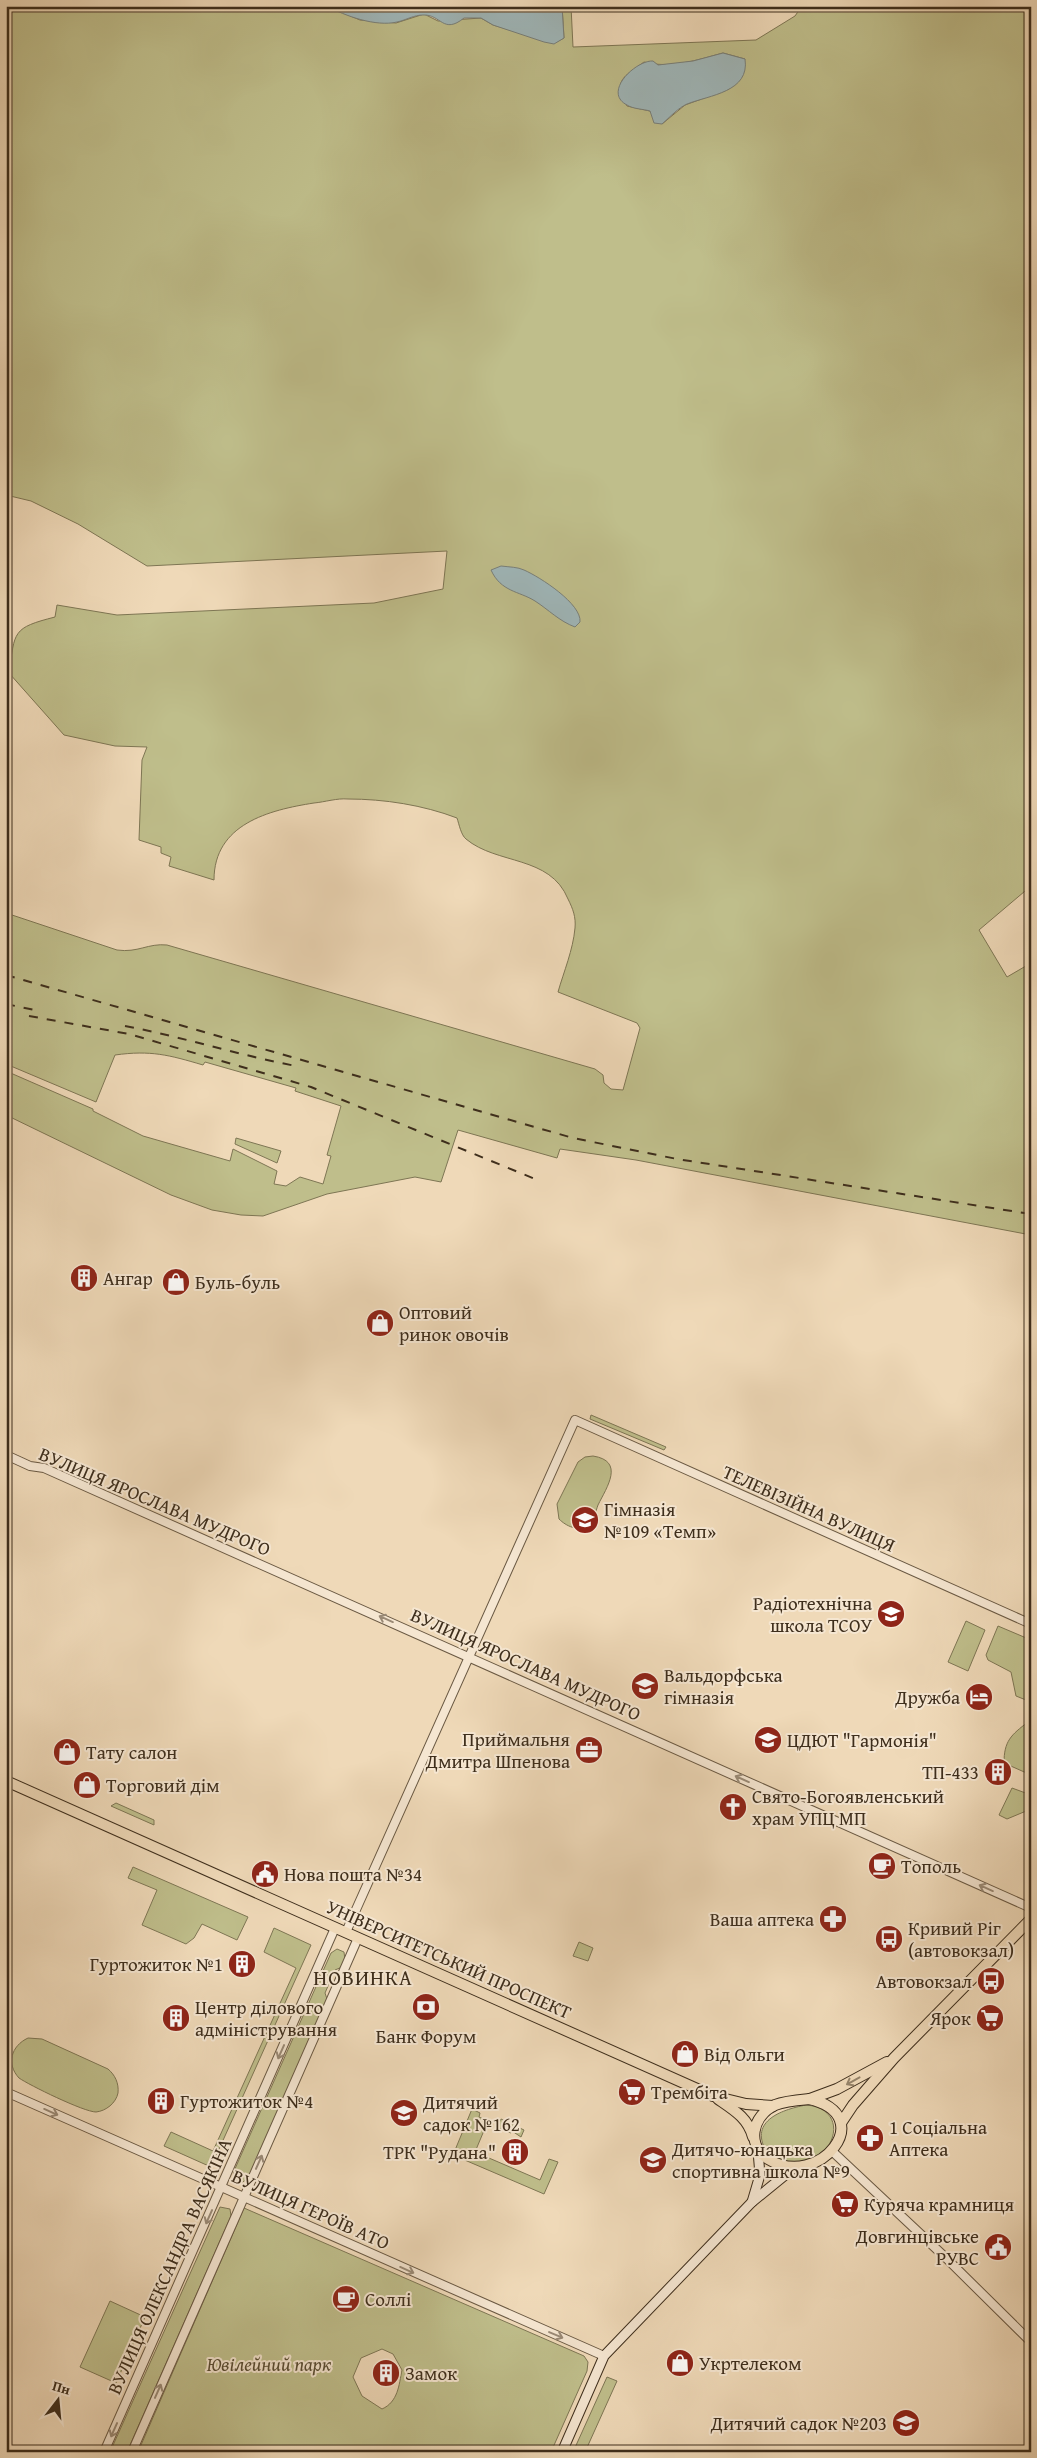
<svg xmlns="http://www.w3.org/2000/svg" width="1037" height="2458" viewBox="0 0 1037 2458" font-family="'Gentium Book Plus',serif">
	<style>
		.green { fill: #bfbe8b; stroke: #7e7654; fill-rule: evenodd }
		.water { fill: #9fb7ba; stroke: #78807b }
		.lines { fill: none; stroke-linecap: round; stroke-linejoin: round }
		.tertiary-casing { stroke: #6a5943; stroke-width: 10 }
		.secondary-casing { stroke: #3e2e1c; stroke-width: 11 }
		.primary-casing { stroke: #3e2e1c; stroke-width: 12 }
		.tertiary { stroke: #f5e6d1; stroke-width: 8 }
		.secondary { stroke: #f5e6d1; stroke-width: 9 }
		.primary { stroke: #efd9b8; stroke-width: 10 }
		.rail { stroke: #3e2e1c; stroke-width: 2; stroke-dasharray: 9 9; stroke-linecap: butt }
		.oneway { stroke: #9a8a76 }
		.oneway2 { stroke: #96846a }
		.labels { text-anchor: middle; stroke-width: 4; stroke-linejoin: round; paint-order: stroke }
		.poi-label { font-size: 19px; fill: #3e2e1c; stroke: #f5e6d1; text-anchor: start }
		.street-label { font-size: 19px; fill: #3e2e1c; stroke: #f5e6d1 }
		.park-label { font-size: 19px; font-style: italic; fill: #584b32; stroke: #f5e6d1 }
		.quarter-label { font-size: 21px; letter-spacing: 1px; fill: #3e2e1c; stroke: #f5e6d1 }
	</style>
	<rect width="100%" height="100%" fill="#efd9b8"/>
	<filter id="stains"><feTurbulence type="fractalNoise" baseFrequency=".004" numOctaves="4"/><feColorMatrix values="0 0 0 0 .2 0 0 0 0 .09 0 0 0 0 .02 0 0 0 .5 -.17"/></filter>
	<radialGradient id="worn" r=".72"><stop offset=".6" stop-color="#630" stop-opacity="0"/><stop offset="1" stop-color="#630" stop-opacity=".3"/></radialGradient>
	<!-- green -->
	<g class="green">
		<path d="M6,6h321l33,14 36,3 28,-9 14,7 43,-3 12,7 61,18 10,-5 -2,-32h9l2,41 183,-7 39,-24 7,-10h229v880l-52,44 28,47 24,-14v272l-395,-75 -76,-11 -3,9 -99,-28 -17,52 -26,-5 -88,17 -64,22 -22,-1 -29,-5 -41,-15 -165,-80v-44l87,38v2l50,25 87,25 3,-12 44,22 -3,13 12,2 14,-9 23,7 8,-28 -4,-1 14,-49 -46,-15 1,-3 -91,-26 -2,3c-34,-10 -52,-15 -88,-10l-19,47 -90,-38v-151l111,37c21,3 31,-7 50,-5l428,124 8,6 1,8 7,6 12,1 17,-62 -3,-5 -79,-31c6,-21 15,-42 17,-64 1,-11 -2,-19 -7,-29 -18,-44 -71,-34 -102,-60 -5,-4 -7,-15 -9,-21 -34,-13 -73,-19 -109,-19 -11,-1 -23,3 -34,4 -45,7 -100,21 -100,77l-45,-14 2,-9 -10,-4v-6l-22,-7 3,-80 5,-13 -32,-1 -51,-11 -55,-62c6,-42 3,-45 46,-56l2,-12 60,10 257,-12 69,-14 4,-38 -300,15 -69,-42 -47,-23 -25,-6zM723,53l22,6 -16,30 -44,16 -23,19 -12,-13 -23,-5c-15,-26 -3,-29 17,-44 27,7 53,-2 79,-9z"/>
		<polygon points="236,1138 281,1151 277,1163 235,1144"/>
		<polygon points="591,1415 666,1447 664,1450 590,1419"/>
		<path d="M593,1456c32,5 14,31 5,49 -2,6 -5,16 -11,20 -9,7 -21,1 -28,-6l-2,-15 21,-42 7,-5z"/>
		<polygon points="966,1621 985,1630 968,1671 948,1662"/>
		<polygon points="998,1626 1031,1640 1031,1702 1016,1696 1011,1672 988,1660 986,1655"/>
		<path d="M1028,1722l3,2v51l-27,-12c0,-22 7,-28 24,-41z"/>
		<polygon points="1012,1788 1031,1795 1031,1809 1007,1819 999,1815"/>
		<polygon points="116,1803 154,1820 154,1825 111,1806"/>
		<polygon points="133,1867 248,1917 237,1940 202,1924 194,1938 186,1944 142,1925 157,1890 128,1878"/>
		<polygon points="274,1928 311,1945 211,2167 164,2146 171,2132 213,2151 296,1968 264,1952"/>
		<polygon points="579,1942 593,1948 588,1961 573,1956"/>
		<polygon points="337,1949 344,1952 345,1960 342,1967 335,1970 325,1993 327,1999 249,2177 243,2182 236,2181 234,2178 234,2171 331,1953"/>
		<path d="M28,2038l14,1 66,30c7,6 11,14 10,24 -2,10 -12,18 -22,19 -12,0 -67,-27 -77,-34 -13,-14 -8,-32 9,-40z"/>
		<path d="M806,2105c48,4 28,63 -17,58 -7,0 -15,-6 -21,-9 -21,-32 12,-44 38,-49z"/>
		<polygon points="472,2109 480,2113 479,2117 488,2121 475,2152 540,2180 549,2159 558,2162 544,2194 453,2155"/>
		<polygon points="501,2119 524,2130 521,2137 512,2131 511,2133 497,2127"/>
		<polygon points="220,2207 230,2209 231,2216 127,2452 110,2452"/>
		<path d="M244,2208l340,148 4,6 -1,9 -36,81h-413zM382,2349l11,5 9,16c-3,15 -4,32 -20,39l-20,-13 -9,-19 8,-19z"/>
		<polygon points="110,2301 145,2317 116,2383 80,2367"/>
		<polygon points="607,2377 617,2381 585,2452 573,2452"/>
	</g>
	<!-- water -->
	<g class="water">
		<path d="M327,6h235l2,32 -10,6 -10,-2 -51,-17 -12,-7h-17c-21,17 -23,-4 -41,-3 -9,0 -17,5 -26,7 -21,5 -52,-6 -70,-16z"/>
		<path d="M723,53l22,6c5,33 -35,36 -58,45 -9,4 -17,13 -25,20l-8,-1 -4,-12c-7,-2 -17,-2 -23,-6 -25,-13 9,-45 26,-44l5,4 35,-4z"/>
		<path d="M501,566c8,1 17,1 23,4 16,7 58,34 56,52l-5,5c-16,-6 -26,-17 -40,-26 -16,-10 -34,-9 -44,-31z"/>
	</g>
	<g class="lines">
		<defs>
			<g id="tertiary">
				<polyline points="6,1455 30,1466 44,1468 1031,1908"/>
				<polyline points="346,1932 575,1420 1031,1624"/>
				<polyline points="6,2092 604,2356"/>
				<polyline points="833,2152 946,2258 1031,2342"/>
				<polyline points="104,2452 335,1928"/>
				<polyline points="132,2452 358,1938"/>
			</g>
			<g id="secondary">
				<polyline points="752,2202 760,2175 758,2151"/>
				<polyline points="562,2452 604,2356 752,2202 795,2167"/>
			</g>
			<g id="primary">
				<polyline points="6,1781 713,2096 746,2104 773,2106"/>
				<path d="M718,2099c16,11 30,19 35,38"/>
				<path d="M809,2099c71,16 10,92 -41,60 -22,-14 -16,-43 7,-54 10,-4 23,-5 34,-6z"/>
				<polyline points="810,2099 837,2089 887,2062"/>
				<polyline points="841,2123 853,2105 894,2058 1031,1919"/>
			</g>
		</defs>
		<!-- tertiary casing -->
		<use href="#tertiary" class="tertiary-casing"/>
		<!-- secondary casing -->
		<use href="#secondary" class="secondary-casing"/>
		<!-- primary casing -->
		<use href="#primary" class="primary-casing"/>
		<!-- tertiary -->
		<use href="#tertiary" class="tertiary"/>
		<!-- secondary -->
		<use href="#secondary" class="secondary"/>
		<!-- primary -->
		<use href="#primary" class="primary"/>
		<!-- rail -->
		<g class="rail">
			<polyline points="6,975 573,1138 677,1159 1031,1214"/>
			<polyline points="6,1004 39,1011"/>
			<polyline points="29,1016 129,1034 311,1087 540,1181"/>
			<path d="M125,1026c58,11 113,29 171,40"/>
		</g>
	</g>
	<!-- one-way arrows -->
	<defs><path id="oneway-shaft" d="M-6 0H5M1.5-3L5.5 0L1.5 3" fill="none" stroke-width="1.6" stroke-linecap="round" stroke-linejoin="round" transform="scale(1.25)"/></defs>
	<g class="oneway">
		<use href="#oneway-shaft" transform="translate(386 1619) rotate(-156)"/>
		<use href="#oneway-shaft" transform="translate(742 1779) rotate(-156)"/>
		<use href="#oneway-shaft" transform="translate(986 1888) rotate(-156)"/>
		<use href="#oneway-shaft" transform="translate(281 2052) rotate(114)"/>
		<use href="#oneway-shaft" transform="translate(51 2112) rotate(24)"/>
		<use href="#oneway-shaft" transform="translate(259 2162) rotate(-66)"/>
		<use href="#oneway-shaft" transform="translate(209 2217) rotate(114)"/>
		<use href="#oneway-shaft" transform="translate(407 2270) rotate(24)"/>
		<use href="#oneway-shaft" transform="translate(556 2335) rotate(23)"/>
		<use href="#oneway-shaft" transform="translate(158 2391) rotate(-66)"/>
		<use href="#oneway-shaft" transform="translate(114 2430) rotate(114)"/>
	</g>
	<use class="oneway2" href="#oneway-shaft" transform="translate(853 2081) rotate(151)"/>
	<!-- icons -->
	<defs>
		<symbol id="building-disc" viewBox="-11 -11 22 22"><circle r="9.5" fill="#8f2418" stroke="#f5e6d1"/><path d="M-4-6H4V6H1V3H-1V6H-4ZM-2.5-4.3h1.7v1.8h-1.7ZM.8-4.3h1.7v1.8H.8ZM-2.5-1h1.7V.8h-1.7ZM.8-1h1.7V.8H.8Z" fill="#fff"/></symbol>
		<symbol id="shop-disc" viewBox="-11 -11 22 22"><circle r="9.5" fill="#8f2418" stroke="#f5e6d1"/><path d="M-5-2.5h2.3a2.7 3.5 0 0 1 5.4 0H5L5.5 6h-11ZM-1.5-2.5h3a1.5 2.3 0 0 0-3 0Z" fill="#fff"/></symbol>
		<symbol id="school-disc" viewBox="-11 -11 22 22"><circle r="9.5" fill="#8f2418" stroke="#f5e6d1"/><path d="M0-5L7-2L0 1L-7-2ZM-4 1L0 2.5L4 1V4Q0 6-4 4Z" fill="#fff"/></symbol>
		<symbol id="hotel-disc" viewBox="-11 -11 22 22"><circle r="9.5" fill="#8f2418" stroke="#f5e6d1"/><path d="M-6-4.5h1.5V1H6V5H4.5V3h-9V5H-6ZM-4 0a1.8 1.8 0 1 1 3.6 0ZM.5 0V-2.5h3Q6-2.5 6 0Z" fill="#fff"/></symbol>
		<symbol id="office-disc" viewBox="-11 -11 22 22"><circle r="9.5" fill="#8f2418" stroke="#f5e6d1"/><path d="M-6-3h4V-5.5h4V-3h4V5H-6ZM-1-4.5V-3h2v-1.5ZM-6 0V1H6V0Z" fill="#fff"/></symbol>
		<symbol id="church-disc" viewBox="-11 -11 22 22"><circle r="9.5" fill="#8f2418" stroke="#f5e6d1"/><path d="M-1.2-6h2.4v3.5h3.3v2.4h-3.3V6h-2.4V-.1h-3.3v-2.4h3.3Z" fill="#fff"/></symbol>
		<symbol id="cafe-disc" viewBox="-11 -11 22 22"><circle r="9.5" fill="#8f2418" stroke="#f5e6d1"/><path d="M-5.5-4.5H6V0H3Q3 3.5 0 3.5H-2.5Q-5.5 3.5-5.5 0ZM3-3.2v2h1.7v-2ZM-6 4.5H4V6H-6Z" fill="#fff"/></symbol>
		<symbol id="civic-disc" viewBox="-11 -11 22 22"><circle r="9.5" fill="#8f2418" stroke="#f5e6d1"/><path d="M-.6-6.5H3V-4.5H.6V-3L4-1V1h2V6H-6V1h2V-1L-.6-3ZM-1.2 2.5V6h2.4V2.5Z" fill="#fff"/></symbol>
		<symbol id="pharmacy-disc" viewBox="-11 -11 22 22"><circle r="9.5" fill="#8f2418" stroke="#f5e6d1"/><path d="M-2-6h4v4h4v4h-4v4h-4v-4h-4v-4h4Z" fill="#fff"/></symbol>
		<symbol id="bus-disc" viewBox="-11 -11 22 22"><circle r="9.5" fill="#8f2418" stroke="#f5e6d1"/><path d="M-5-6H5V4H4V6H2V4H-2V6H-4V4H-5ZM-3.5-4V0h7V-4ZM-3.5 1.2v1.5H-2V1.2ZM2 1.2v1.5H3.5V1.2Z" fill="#fff"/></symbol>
		<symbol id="bank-disc" viewBox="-11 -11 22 22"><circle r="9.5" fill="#8f2418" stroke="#f5e6d1"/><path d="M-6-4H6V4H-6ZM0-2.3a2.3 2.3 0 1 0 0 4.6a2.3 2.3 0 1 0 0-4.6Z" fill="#fff"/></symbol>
		<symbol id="supermarket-disc" viewBox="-11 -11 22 22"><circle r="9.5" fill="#8f2418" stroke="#f5e6d1"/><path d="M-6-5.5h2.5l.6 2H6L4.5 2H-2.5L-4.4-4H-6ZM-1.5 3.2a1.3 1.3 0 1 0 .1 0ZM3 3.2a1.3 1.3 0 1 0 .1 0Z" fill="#fff"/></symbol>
	</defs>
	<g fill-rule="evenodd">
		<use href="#building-disc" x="68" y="1262" width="32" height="32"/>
		<use href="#shop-disc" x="160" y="1266" width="32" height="32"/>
		<use href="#shop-disc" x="364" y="1307" width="32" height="32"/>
		<use href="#school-disc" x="569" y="1504" width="32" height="32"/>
		<use href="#school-disc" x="875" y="1598" width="32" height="32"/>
		<use href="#school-disc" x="629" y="1670" width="32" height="32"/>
		<use href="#hotel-disc" x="963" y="1681" width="32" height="32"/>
		<use href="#school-disc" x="752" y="1724" width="32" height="32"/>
		<use href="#office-disc" x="573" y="1734" width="32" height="32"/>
		<use href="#shop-disc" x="51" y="1736" width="32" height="32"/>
		<use href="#building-disc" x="982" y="1756" width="32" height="32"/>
		<use href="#shop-disc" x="71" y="1769" width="32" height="32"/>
		<use href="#church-disc" x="717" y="1791" width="32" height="32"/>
		<use href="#cafe-disc" x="866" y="1850" width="32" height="32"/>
		<use href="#civic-disc" x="249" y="1858" width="32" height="32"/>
		<use href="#pharmacy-disc" x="817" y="1903" width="32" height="32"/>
		<use href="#bus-disc" x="873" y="1923" width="32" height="32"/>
		<use href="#building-disc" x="226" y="1948" width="32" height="32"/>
		<use href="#bus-disc" x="975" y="1965" width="32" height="32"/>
		<use href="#bank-disc" x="410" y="1991" width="32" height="32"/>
		<use href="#building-disc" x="160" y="2002" width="32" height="32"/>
		<use href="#supermarket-disc" x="974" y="2002" width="32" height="32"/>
		<use href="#shop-disc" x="669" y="2038" width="32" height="32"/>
		<use href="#supermarket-disc" x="616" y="2076" width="32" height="32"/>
		<use href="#building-disc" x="145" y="2085" width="32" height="32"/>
		<use href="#school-disc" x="388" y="2097" width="32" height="32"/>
		<use href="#pharmacy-disc" x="854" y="2122" width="32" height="32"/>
		<use href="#building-disc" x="499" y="2136" width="32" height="32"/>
		<use href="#school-disc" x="637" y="2144" width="32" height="32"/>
		<use href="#supermarket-disc" x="829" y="2188" width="32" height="32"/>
		<use href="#civic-disc" x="982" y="2231" width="32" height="32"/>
		<use href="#cafe-disc" x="330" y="2283" width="32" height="32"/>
		<use href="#shop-disc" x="664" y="2347" width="32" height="32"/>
		<use href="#building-disc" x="370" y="2357" width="32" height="32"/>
		<use href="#school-disc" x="890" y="2407" width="32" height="32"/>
	</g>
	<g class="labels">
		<!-- poi labels -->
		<g class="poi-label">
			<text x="103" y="1285">Ангар</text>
			<text x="195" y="1289">Буль-буль</text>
			<text x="399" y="1319">Оптовий<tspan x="399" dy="22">ринок овочів</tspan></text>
			<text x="604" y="1516">Гімназія<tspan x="604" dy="22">№109 «Темп»</tspan></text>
			<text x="872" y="1610" text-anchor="end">Радіотехнічна<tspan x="872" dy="22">школа ТСОУ</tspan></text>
			<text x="664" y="1682">Вальдорфська<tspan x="664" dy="22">гімназія</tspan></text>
			<text x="960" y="1704" text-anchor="end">Дружба</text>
			<text x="570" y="1746" text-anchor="end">Приймальня<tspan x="570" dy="22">Дмитра Шпенова</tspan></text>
			<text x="787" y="1747">ЦДЮТ "Гармонія"</text>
			<text x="86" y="1759">Тату салон</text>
			<text x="979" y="1779" text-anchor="end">ТП-433</text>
			<text x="106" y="1792">Торговий дім</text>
			<text x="752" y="1803">Свято-Богоявленський<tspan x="752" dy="22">храм УПЦ МП</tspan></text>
			<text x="901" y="1873">Тополь</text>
			<text x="284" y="1881">Нова пошта №34</text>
			<text x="814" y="1926" text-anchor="end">Ваша аптека</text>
			<text x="908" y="1935">Кривий Ріг<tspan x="908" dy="22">(автовокзал)</tspan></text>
			<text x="223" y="1971" text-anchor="end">Гуртожиток №1</text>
			<text x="972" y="1988" text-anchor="end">Автовокзал</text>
			<text x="195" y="2014">Центр ділового<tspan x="195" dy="22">адміністрування</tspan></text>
			<text x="971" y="2025" text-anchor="end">Ярок</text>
			<text x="426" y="2043" text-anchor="middle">Банк Форум</text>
			<text x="704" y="2061">Від Ольги</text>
			<text x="651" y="2099">Трембіта</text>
			<text x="180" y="2108">Гуртожиток №4</text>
			<text x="423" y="2109">Дитячий<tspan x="423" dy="22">садок №162</tspan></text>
			<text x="889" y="2134">1 Соціальна<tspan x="889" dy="22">Аптека</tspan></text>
			<text x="672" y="2156">Дитячо-юнацька<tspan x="672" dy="22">спортивна школа №9</tspan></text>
			<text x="496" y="2159" text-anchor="end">ТРК "Рудана"</text>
			<text x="864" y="2211">Куряча крамниця</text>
			<text x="979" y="2243" text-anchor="end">Довгинцівське<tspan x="979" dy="22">РУВС</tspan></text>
			<text x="365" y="2306">Соллі</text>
			<text x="699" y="2370">Укртелеком</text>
			<text x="405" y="2380">Замок</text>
			<text x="887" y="2430" text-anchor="end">Дитячий садок №203</text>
		</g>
		<!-- street labels -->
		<g class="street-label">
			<text transform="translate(155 1501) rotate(23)" y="7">ВУЛИЦЯ ЯРОСЛАВА МУДРОГО</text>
			<text transform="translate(809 1508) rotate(24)" y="7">ТЕЛЕВІЗІЙНА ВУЛИЦЯ</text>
			<text transform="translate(526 1664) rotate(24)" y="7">ВУЛИЦЯ ЯРОСЛАВА МУДРОГО</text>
			<text transform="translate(449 1959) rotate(24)" y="7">УНІВЕРСИТЕТСЬКИЙ ПРОСПЕКТ</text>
			<text transform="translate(311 2209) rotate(24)" y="7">ВУЛИЦЯ ГЕРОЇВ АТО</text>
			<text transform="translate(169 2266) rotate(-66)" y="7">ВУЛИЦЯ ОЛЕКСАНДРА ВАСЯКІНА</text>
		</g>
		<!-- park labels -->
		<g class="park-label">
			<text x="269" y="2371">Ювілейний парк</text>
		</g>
		<!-- quarter labels -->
		<g class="quarter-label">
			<text x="363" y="1985">НОВИНКА</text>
		</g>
	</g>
	<!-- margin -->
	<rect width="1037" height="2458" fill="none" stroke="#efd9b8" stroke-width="25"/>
	<rect x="8" y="8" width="1022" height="2443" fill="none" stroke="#3e2e1c" stroke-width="2.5"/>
	<rect x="12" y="12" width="1012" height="2433" fill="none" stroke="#3e2e1c"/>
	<!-- north arrow -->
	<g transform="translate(58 2400) rotate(16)" stroke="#f5e6d1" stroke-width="4" paint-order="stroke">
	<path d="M0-4L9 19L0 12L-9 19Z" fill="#3e2e1c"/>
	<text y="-8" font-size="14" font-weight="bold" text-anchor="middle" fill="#3e2e1c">Пн</text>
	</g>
	<rect width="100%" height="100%" filter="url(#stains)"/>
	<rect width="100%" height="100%" fill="url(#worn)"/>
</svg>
